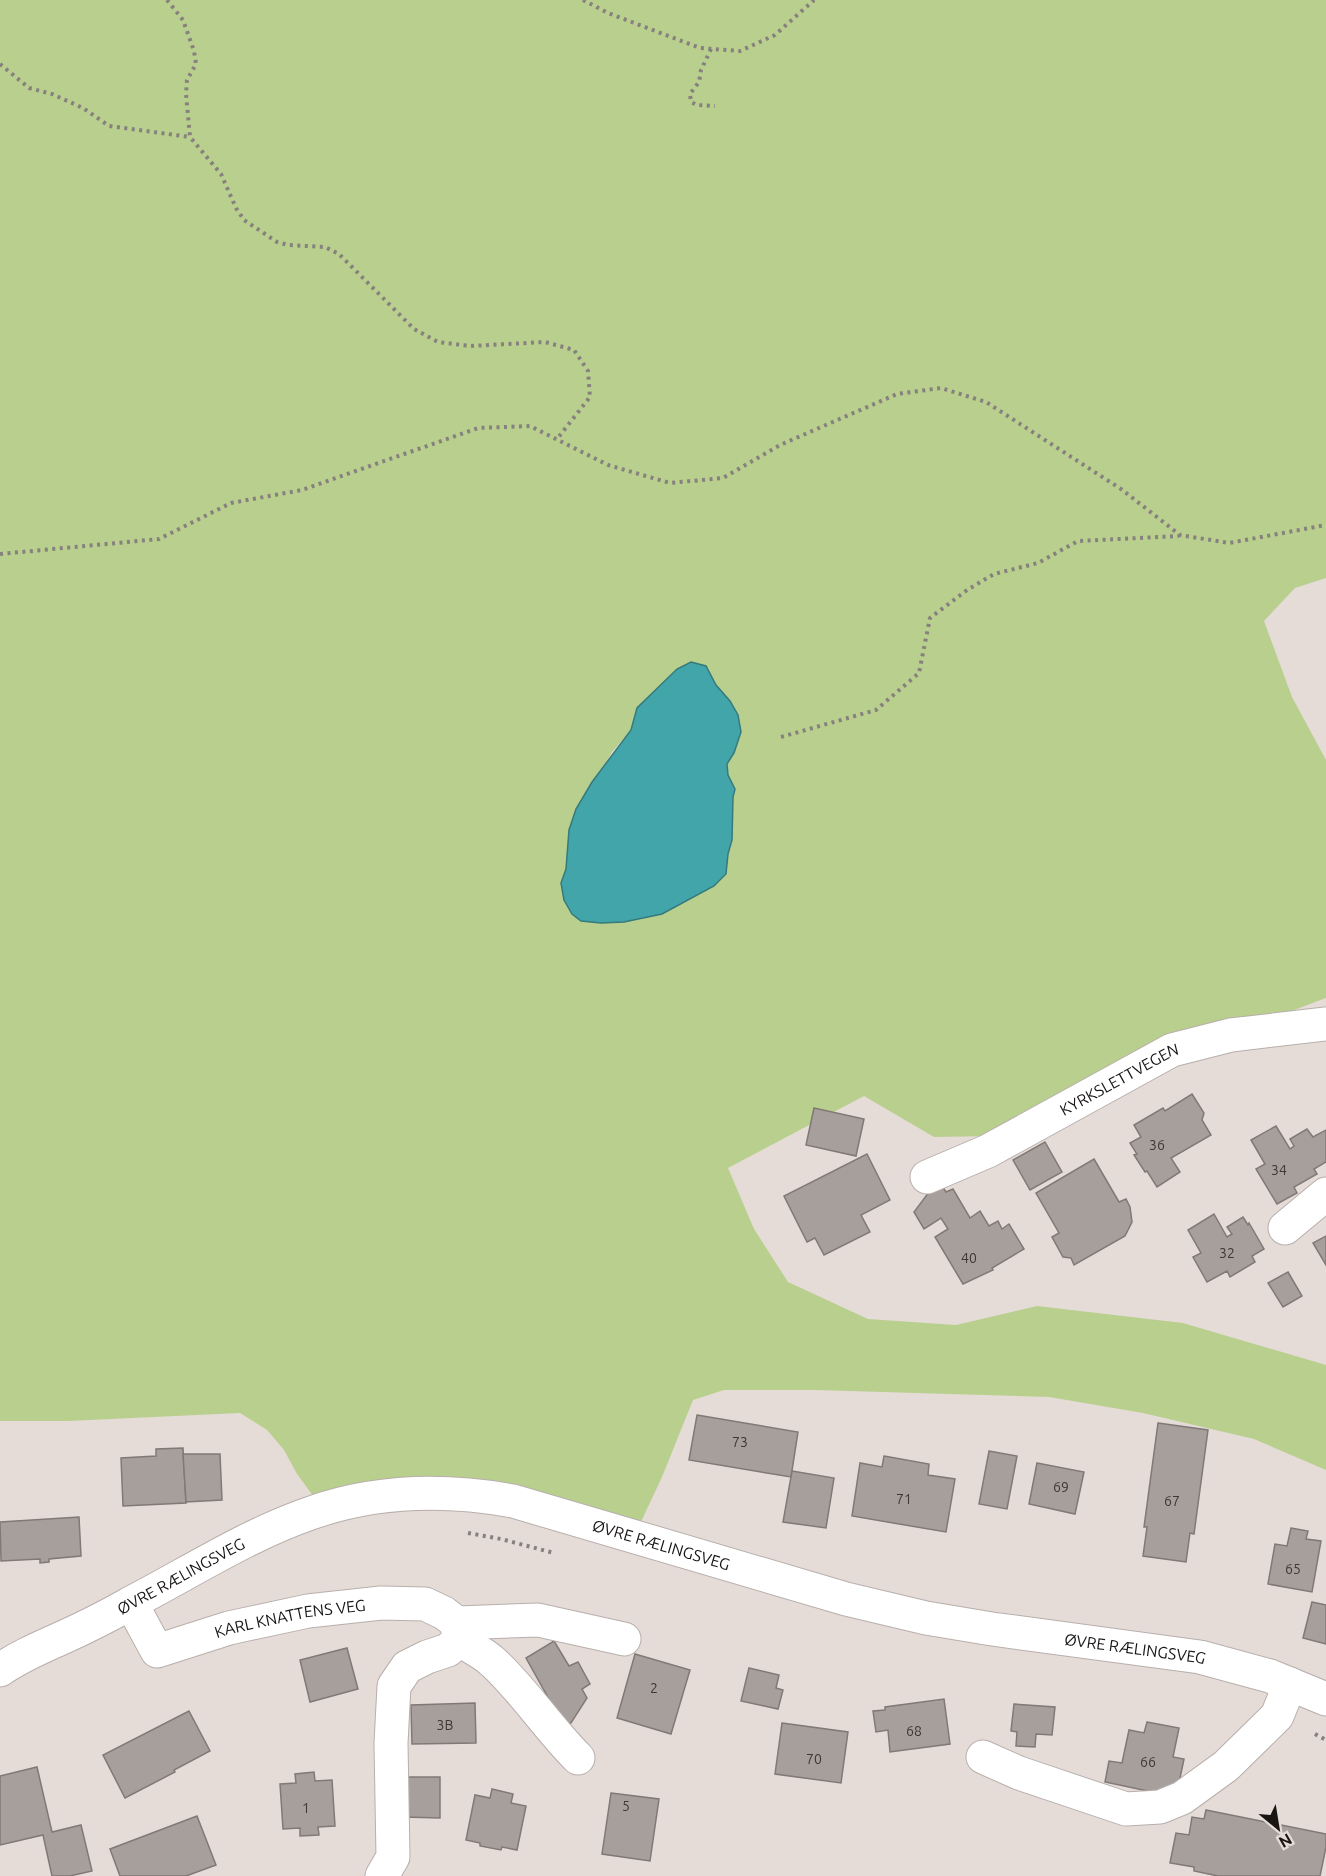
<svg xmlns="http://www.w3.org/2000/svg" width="1326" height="1876" viewBox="0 0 1326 1876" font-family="Ubuntu,sans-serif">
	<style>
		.green { fill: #b9cf8e; fill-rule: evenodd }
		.water { fill: #42a5aa; stroke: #357a7d; stroke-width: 1.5 }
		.building { fill: #a79f9b; stroke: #817976; stroke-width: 1.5 }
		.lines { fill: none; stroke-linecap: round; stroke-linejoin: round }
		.minor-casing { stroke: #b8afac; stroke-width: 35 }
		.major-casing { stroke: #b8afac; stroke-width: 35 }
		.path { stroke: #87817e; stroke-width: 4; stroke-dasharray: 3 4.5; stroke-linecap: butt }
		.minor { stroke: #fff; stroke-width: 33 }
		.major { stroke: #fff; stroke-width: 33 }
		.labels { text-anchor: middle; stroke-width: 4.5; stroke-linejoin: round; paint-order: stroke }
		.number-label { font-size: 14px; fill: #3c3836 }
		.street-label { font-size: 16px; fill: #181514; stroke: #e5dcd8 }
	</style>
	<rect width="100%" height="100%" fill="#e5dcd8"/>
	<!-- green -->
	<path class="green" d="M0,0h1326v578l-31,10 -31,33 28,76 34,63v238l-136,51 -196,87 -60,1 -70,-41 -136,72 26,61 34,53 80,37 88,6 81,-19 146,17 143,42v105l-72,-31 -111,-26 -94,-16 -234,-7h-91l-31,10 -31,77 -31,66 -58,-29 -257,-14 -19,-26 -13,-24 -17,-20 -27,-17 -172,8h-68zM706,666l10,19 14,16 4,52 -7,11 1,11 7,14 -2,8 -1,43 -4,14 -2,19 -162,27 -3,-17 5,-14 3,-39 43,-78 19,-22z"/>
	<!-- water -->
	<polygon class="water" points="691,662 706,666 716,685 730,701 738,715 741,732 734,753 727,764 728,775 735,789 733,797 732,840 728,854 726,874 714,886 662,914 624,922 601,923 581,921 572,914 564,900 561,883 566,869 569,830 576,809 592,782 631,730 637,708 677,669"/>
	<!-- building -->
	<g class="building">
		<polygon points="1192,1094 1204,1113 1202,1120 1211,1135 1171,1158 1180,1172 1157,1187 1147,1171 1145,1172 1134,1155 1137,1154 1130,1143 1141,1137 1134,1125 1163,1108 1165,1111"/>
		<polygon points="814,1108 864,1119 856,1156 806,1145"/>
		<polygon points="1276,1126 1290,1149 1294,1146 1290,1139 1307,1129 1313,1137 1326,1130 1326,1162 1314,1169 1317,1174 1294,1187 1297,1193 1277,1204 1256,1169 1265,1164 1251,1140"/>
		<polygon points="1045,1142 1062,1172 1030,1190 1013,1160"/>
		<polygon points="867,1154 890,1200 861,1215 870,1232 824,1255 815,1238 807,1242 784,1196"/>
		<polygon points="1094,1159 1119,1202 1126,1199 1130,1207 1132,1222 1125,1236 1074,1265 1071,1258 1063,1257 1052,1237 1059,1233 1036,1193"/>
		<polygon points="938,1180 946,1192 953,1189 970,1218 980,1211 989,1226 998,1221 1002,1229 1009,1224 1024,1249 992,1268 993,1270 963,1284 935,1237 948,1229 941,1218 924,1229 914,1212"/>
		<polygon points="1214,1214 1227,1237 1232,1234 1227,1227 1243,1217 1248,1225 1249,1223 1264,1249 1252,1256 1255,1262 1230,1277 1227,1271 1207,1282 1193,1257 1201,1253 1188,1230"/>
		<polygon points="1326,1236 1326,1265 1313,1243"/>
		<polygon points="1288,1272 1302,1296 1283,1307 1268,1283"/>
		<polygon points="697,1415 798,1432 791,1477 689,1460"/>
		<polygon points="1158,1423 1208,1430 1194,1534 1190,1533 1186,1562 1143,1556 1147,1527 1144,1527"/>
		<polygon points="183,1448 186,1503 123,1506 121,1458 156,1456 156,1449"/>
		<polygon points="989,1451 1017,1456 1007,1509 979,1504"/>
		<polygon points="183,1454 220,1454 222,1500 186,1502"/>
		<polygon points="884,1456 929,1464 928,1475 955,1479 946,1532 852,1516 860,1463 882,1467"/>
		<polygon points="1037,1463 1084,1472 1075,1514 1029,1504"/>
		<polygon points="792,1471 834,1478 826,1528 783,1522"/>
		<polygon points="79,1517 81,1556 49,1559 49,1562 40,1563 40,1559 1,1561 0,1522"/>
		<polygon points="1291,1528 1308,1531 1306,1539 1321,1541 1312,1592 1268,1584 1275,1544 1287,1546"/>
		<polygon points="1312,1602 1326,1605 1326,1644 1303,1638"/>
		<polygon points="554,1641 569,1666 578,1662 590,1684 582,1689 587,1698 571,1723 564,1726 526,1658"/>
		<polygon points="347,1648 358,1689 310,1702 300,1660"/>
		<polygon points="635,1654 690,1670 671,1734 617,1718"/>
		<polygon points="749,1668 779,1675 776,1688 783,1690 778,1709 741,1701"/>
		<polygon points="944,1699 950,1744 890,1752 888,1730 876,1732 873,1711 885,1710 885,1707"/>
		<polygon points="475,1703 476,1743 412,1744 411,1705"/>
		<polygon points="1014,1704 1055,1707 1052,1735 1036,1734 1035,1747 1016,1746 1017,1732 1011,1731"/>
		<polygon points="189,1711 210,1751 174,1770 175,1772 125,1798 103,1755"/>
		<polygon points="1147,1722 1179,1728 1173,1757 1184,1759 1176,1797 1105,1782 1109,1761 1122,1763 1129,1730 1144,1733"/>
		<polygon points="782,1723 848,1732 841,1783 775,1774"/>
		<polygon points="37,1767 52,1832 81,1825 92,1871 70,1876 52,1876 43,1835 0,1845 0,1776"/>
		<polygon points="314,1772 315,1781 332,1780 335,1826 318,1827 319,1835 300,1836 300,1828 283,1829 280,1784 296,1783 295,1774"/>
		<polygon points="404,1777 440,1777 440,1818 404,1817"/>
		<polygon points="492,1789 513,1794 511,1803 526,1806 517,1850 502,1847 501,1850 480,1846 480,1843 466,1840 475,1795 490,1798"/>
		<polygon points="611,1793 659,1799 650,1861 602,1854"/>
		<polygon points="1206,1810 1326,1834 1326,1847 1320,1876 1218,1876 1194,1871 1194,1867 1170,1863 1176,1833 1189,1835 1192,1817 1204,1819"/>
		<polygon points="197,1816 216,1865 186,1876 120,1876 110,1849"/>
	</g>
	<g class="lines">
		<defs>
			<g id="minor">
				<path id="s1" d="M927,1177l61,-26 184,-101 59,-15 95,-11"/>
				<polyline points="1285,1228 1326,1194"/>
				<path id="s2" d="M131,1603l26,48 72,-23 79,-17 73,-8 44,1 19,9 13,10 2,17 -11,10 -21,7 -20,10 -13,19 -3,57 2,114 -11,19"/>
				<polyline points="457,1623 538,1620 624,1639"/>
				<path d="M459,1640c12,7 26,14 35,23 31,29 54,65 84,95"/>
				<polyline points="983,1757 1019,1773 1126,1809 1160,1807 1182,1798 1226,1766 1277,1716 1290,1684"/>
			</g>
			<g id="major">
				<path id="s3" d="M0,1670c20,-14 42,-23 64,-33 22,-10 44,-21 65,-33 60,-31 118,-69 182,-91 65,-23 135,-24 202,-12l333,98 80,19 66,11 208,28 70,19 56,23"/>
			</g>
		</defs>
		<!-- minor casing -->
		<use href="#minor" class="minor-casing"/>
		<!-- major casing -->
		<use href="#major" class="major-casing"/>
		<!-- path -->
		<g class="path">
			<polyline points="167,0 183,20 194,51 196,64 187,80 186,94 190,137 221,174 236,208 244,220 277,242 288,245 325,247 339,254 414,329 438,342 470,346 545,342 574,350 588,371 590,397 557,439"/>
			<polyline points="583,0 608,13 700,48 740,51 775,35 813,1 818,0"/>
			<polyline points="711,49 701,70 699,82 690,94 691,102 697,105 715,106"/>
			<polyline points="0,64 29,88 52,94 83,108 109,126 190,137"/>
			<polyline points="0,554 159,539 231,503 302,490 478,428 530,426 608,465 670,483 723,478 780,445 897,394 941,388 986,402 1121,489 1180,535 1229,543 1326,525"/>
			<polyline points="781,737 876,710 919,673 930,618 967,590 994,574 1038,563 1078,541 1179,536"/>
			<polyline points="468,1533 501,1539 554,1553"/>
			<polyline points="1315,1734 1326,1740"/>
		</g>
		<!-- minor -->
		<use href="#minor" class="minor"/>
		<!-- major -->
		<use href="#major" class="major"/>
	</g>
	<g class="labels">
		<!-- number labels -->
		<g class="number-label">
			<text x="1157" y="1150">36</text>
			<text x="1279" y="1175">34</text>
			<text x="1227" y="1258">32</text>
			<text x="969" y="1263">40</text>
			<text x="740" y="1447">73</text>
			<text x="1061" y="1492">69</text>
			<text x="904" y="1504">71</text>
			<text x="1172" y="1506">67</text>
			<text x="1293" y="1574">65</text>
			<text x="654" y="1693">2</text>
			<text x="445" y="1730">3B</text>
			<text x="914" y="1736">68</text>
			<text x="814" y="1764">70</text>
			<text x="1148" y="1767">66</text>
			<text x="626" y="1811">5</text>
			<text x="306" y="1813">1</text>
		</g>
		<!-- street labels -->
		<g class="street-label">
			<text dy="6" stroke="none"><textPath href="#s1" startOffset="216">KYRKSLETTVEGEN</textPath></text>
			<text dy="6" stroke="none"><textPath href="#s3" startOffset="708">ØVRE RÆLINGSVEG</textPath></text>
			<text dy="6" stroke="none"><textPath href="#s3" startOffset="204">ØVRE RÆLINGSVEG</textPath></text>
			<text dy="6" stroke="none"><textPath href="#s2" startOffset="192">KARL KNATTENS VEG</textPath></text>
			<text dy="6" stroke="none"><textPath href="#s3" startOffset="1194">ØVRE RÆLINGSVEG</textPath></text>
		</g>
	</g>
	<!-- north arrow -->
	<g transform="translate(1278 1828) rotate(150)" stroke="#e5dcd8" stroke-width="4.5" paint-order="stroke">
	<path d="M0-4.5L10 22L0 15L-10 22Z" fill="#181514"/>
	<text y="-9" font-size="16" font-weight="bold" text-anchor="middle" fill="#181514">N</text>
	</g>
</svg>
